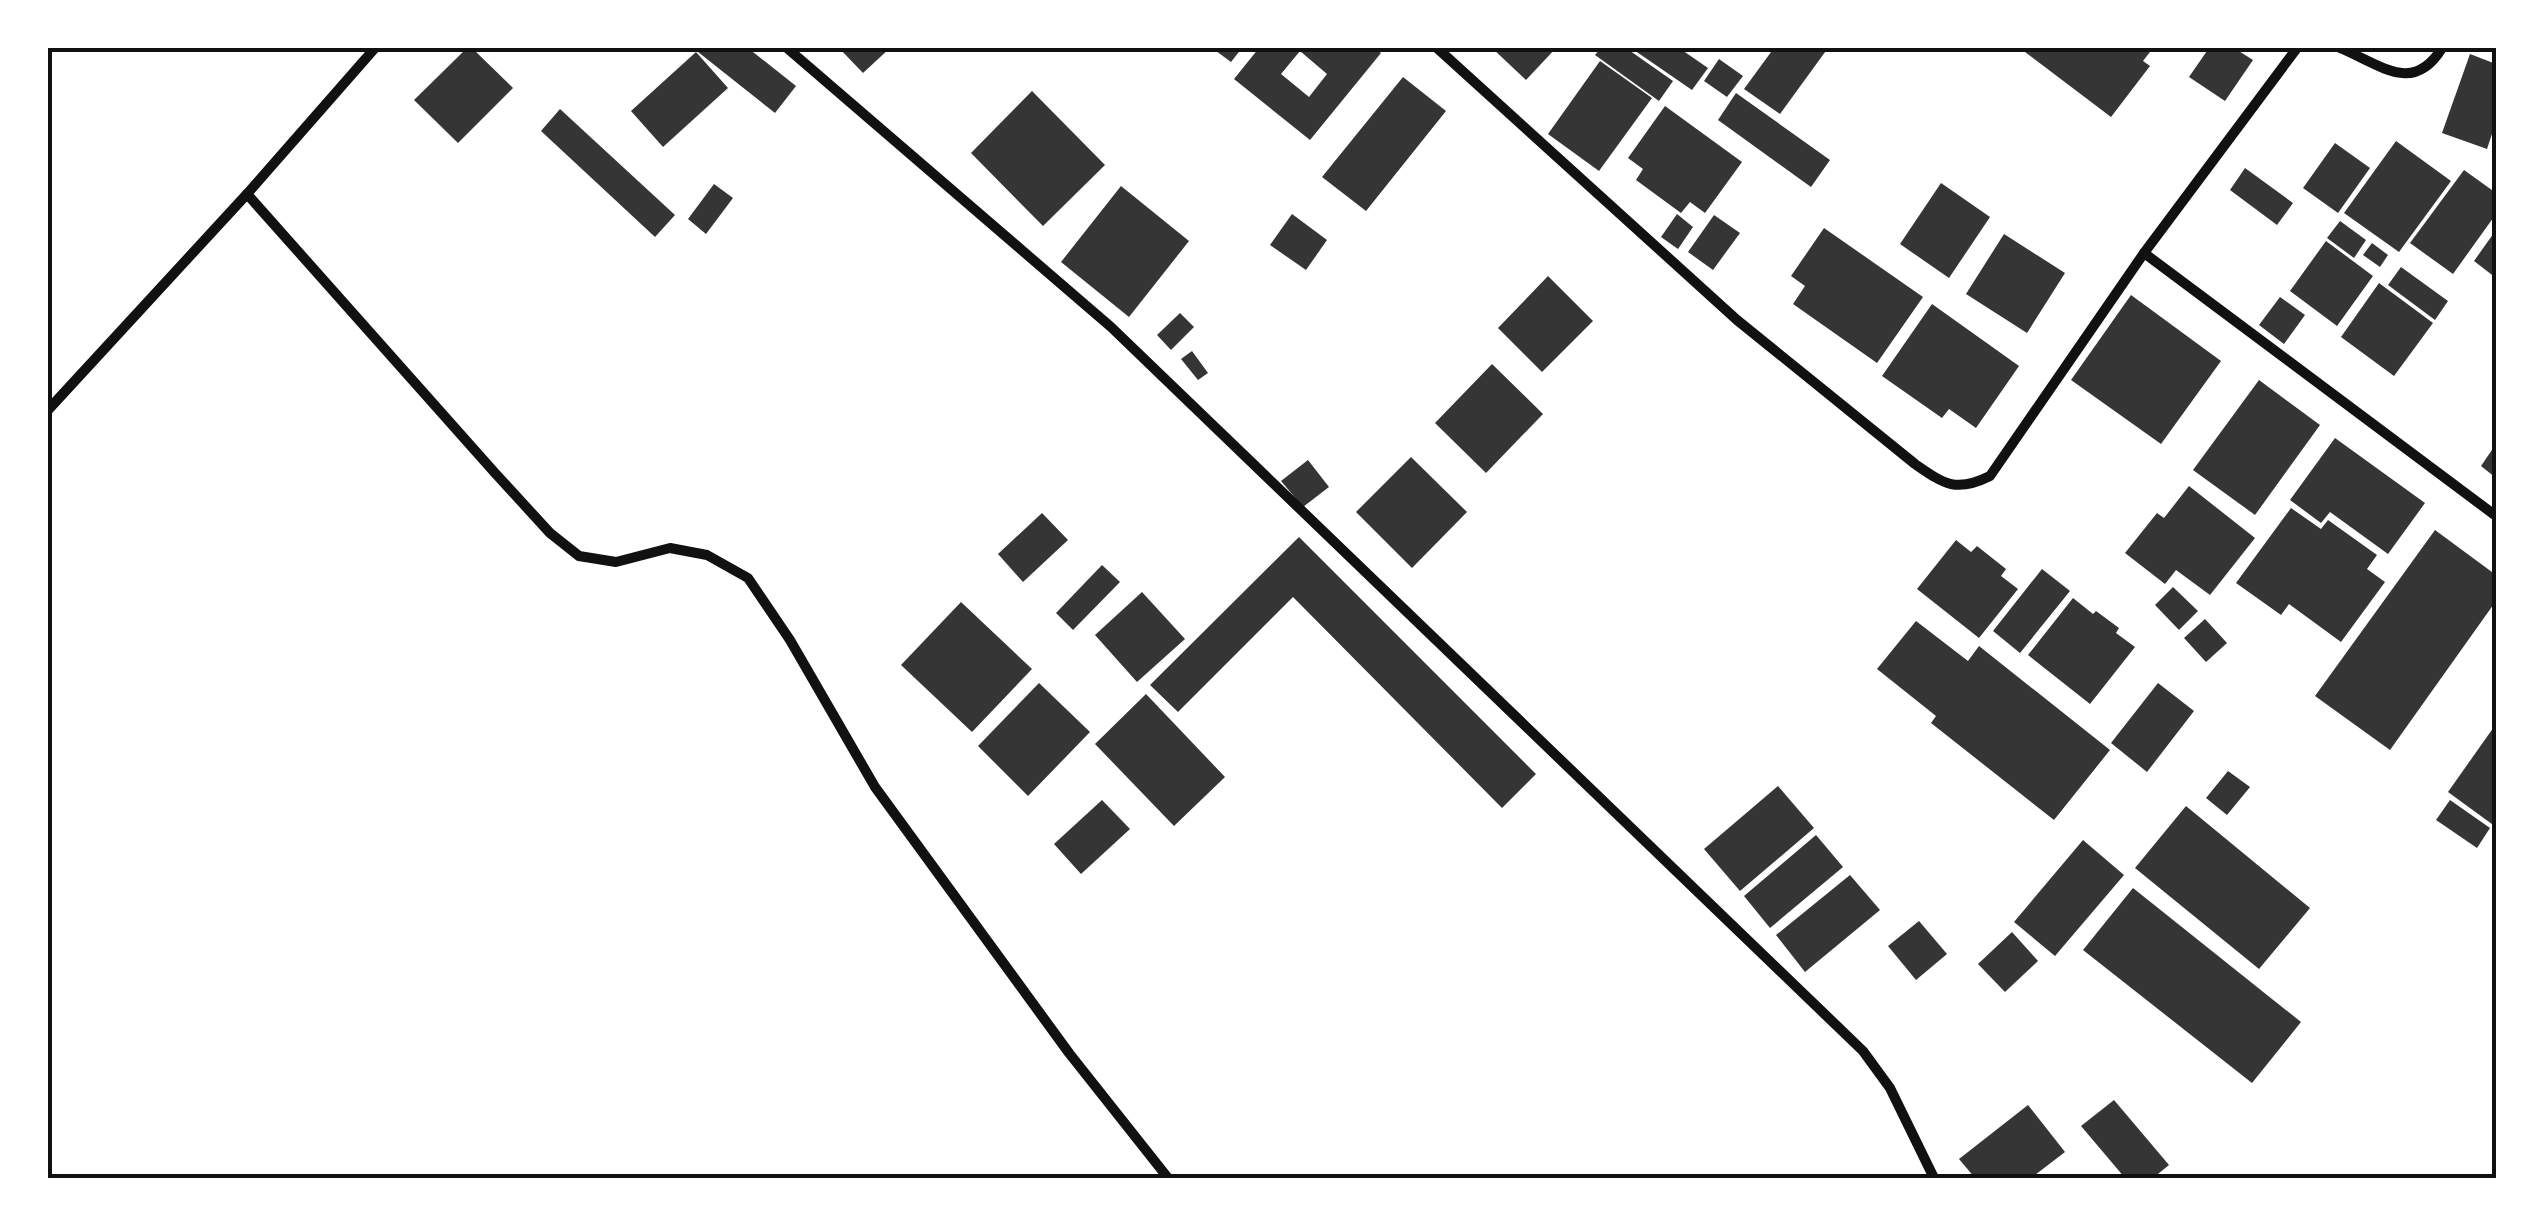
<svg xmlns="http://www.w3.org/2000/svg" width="2544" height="1226" viewBox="0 0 2544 1226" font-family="'Space Grotesk',sans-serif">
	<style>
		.building { fill: #353535; fill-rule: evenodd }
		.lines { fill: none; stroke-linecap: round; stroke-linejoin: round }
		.minor { stroke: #111; stroke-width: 10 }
		.neatline { fill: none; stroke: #111; stroke-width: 4 }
	</style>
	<rect width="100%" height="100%" fill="#fff"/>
	<!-- building -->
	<g class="building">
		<polygon points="467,48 472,48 513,88 458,143 414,100"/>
		<polygon points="693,48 748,48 796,86 775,113"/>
		<polygon points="839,48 890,48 863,73"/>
		<polygon points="1212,48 1242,48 1231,62"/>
		<path d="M1259,48h115l7,5 -71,87 -76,-61zM1300,51l27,23 -18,23 -28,-23z"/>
		<polygon points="1492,48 1556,48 1526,80"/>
		<polygon points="1601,48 1626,48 1673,81 1659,101 1595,55"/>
		<polygon points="1631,48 1679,48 1708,68 1692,90"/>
		<polygon points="1774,48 1828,48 1780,114 1744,89"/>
		<polygon points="2029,48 2153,48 2143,61 2150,66 2111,117 2025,52"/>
		<polygon points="2209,48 2234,48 2253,60 2225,101 2189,77"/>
		<polygon points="696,52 728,88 663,147 631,111"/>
		<polygon points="2470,54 2496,64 2496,122 2487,149 2442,133"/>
		<polygon points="1719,59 1743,76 1727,97 1704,81"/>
		<polygon points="1600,61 1652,98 1599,171 1548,134"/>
		<polygon points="1403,77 1446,111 1366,211 1322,177"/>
		<polygon points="1032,91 1105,165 1043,226 971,153"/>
		<polygon points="1736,93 1830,160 1811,187 1718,120"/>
		<polygon points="1665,106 1742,162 1705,213 1690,202 1681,213 1636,180 1643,169 1628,158"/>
		<polygon points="560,109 675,215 655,237 541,131"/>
		<polygon points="2396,141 2451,181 2399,252 2344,213"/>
		<polygon points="2335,143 2370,168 2338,213 2303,188"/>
		<polygon points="2245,168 2293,203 2277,225 2230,190"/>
		<polygon points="2464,170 2496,193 2496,214 2453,274 2410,243"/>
		<polygon points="1941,183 1990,217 1949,278 1900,244"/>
		<polygon points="714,184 733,198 706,234 688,219"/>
		<polygon points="1121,186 1189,241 1129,317 1061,262"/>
		<polygon points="1292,214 1327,240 1306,270 1270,245"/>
		<polygon points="1677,214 1693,227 1678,249 1661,237"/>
		<polygon points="1714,215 1740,233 1713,270 1688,252"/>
		<polygon points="2340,221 2366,240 2354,258 2327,238"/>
		<polygon points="1824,228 1923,297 1877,363 1793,304 1805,286 1791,276"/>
		<polygon points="2496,230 2496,278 2474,261"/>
		<polygon points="2004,234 2065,273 2027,333 1966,294"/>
		<polygon points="2326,241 2373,276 2337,326 2290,291"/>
		<polygon points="2372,243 2388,255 2380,267 2363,255"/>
		<polygon points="2401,267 2448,301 2435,320 2388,285"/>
		<polygon points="1548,276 1593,321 1542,372 1498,328"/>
		<polygon points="2379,283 2433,323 2394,376 2341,337"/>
		<polygon points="2131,295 2221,361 2161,444 2071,380"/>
		<polygon points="2280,297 2305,315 2284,344 2259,325"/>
		<polygon points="1932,304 2019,366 1976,428 1949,409 1942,418 1882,376"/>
		<polygon points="1180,313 1194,327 1171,350 1157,335"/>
		<polygon points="1192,351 1208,373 1198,380 1181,359"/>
		<polygon points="1492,364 1543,414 1486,473 1435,423"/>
		<polygon points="2259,380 2320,425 2255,515 2193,470"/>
		<polygon points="2335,438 2425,503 2388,554 2330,512 2321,523 2290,500"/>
		<polygon points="2496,444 2496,478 2481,466"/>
		<polygon points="1411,457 1467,512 1412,568 1356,512"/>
		<polygon points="1308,460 1329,487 1303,507 1281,481"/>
		<polygon points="2189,486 2255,538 2210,595 2176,570 2165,584 2125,553 2157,513 2164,518"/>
		<polygon points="2291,508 2321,529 2328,520 2377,555 2367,569 2385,582 2341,642 2289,604 2281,615 2236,583"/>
		<polygon points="1042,513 1068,540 1023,582 998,554"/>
		<polygon points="2435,530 2496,575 2496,601 2390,750 2315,696"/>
		<polygon points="1299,537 1536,774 1502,808 1293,597 1178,712 1150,685"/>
		<polygon points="1956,540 1971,552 1977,546 2006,569 2001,576 2018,589 1979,638 1917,589"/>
		<polygon points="1102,565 1120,582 1073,630 1056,613"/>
		<polygon points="2042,569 2070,591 2020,653 1993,631"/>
		<polygon points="2173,587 2198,611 2179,630 2155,605"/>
		<polygon points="1142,592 1185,639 1137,682 1095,635"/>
		<polygon points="2073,598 2093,614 2096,611 2119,628 2116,633 2135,647 2090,704 2028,655"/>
		<polygon points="961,602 1032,669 972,732 901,665"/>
		<polygon points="2205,619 2227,643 2206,662 2184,638"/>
		<polygon points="1916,621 1968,661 1979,646 2110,750 2054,820 1931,723 1936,716 1877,669"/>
		<polygon points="1039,683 1090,732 1028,796 978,746"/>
		<polygon points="2158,683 2194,711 2147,772 2111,743"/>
		<polygon points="1146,694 1225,777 1174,826 1095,744"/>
		<polygon points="2496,724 2496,827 2448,792"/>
		<polygon points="2228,771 2250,787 2227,815 2206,798"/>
		<polygon points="1778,786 1814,828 1740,891 1704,849"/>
		<polygon points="1102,800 1130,829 1081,874 1054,844"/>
		<polygon points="2450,800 2490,828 2477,848 2436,820"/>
		<polygon points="2186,806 2310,908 2259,969 2135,868"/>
		<polygon points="1816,835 1843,867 1770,928 1744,896"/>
		<polygon points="2083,840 2124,875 2055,956 2014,922"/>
		<polygon points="1850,875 1880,910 1805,972 1776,935"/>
		<polygon points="2133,888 2301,1022 2252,1083 2083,950"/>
		<polygon points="1919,921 1947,954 1916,980 1888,946"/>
		<polygon points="2012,932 2038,961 2005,992 1978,964"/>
		<polygon points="2114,1100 2169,1165 2153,1178 2125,1178 2081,1126"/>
		<polygon points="2028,1105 2065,1152 2031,1178 1975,1178 1959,1159"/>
	</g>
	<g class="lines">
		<!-- minor -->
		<g class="minor">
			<polyline points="787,48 1111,327 1863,1051 1890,1088 1934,1178"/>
			<path d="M1437,48l300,272 178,144c29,20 41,29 75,12l154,-223 153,-205"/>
			<path d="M2340,48c41,17 73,47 102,0"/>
			<polyline points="247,194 495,473 550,533 579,556 616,562 670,548 707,555 748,578 790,640 875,787 1069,1053 1168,1178"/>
			<polyline points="2144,253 2496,516"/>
			<polyline points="48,410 247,194 375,48"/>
		</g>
	</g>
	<!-- border -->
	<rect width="2544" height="1226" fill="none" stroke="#ffffff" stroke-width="100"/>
	<rect x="50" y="50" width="2444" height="1126" class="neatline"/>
</svg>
